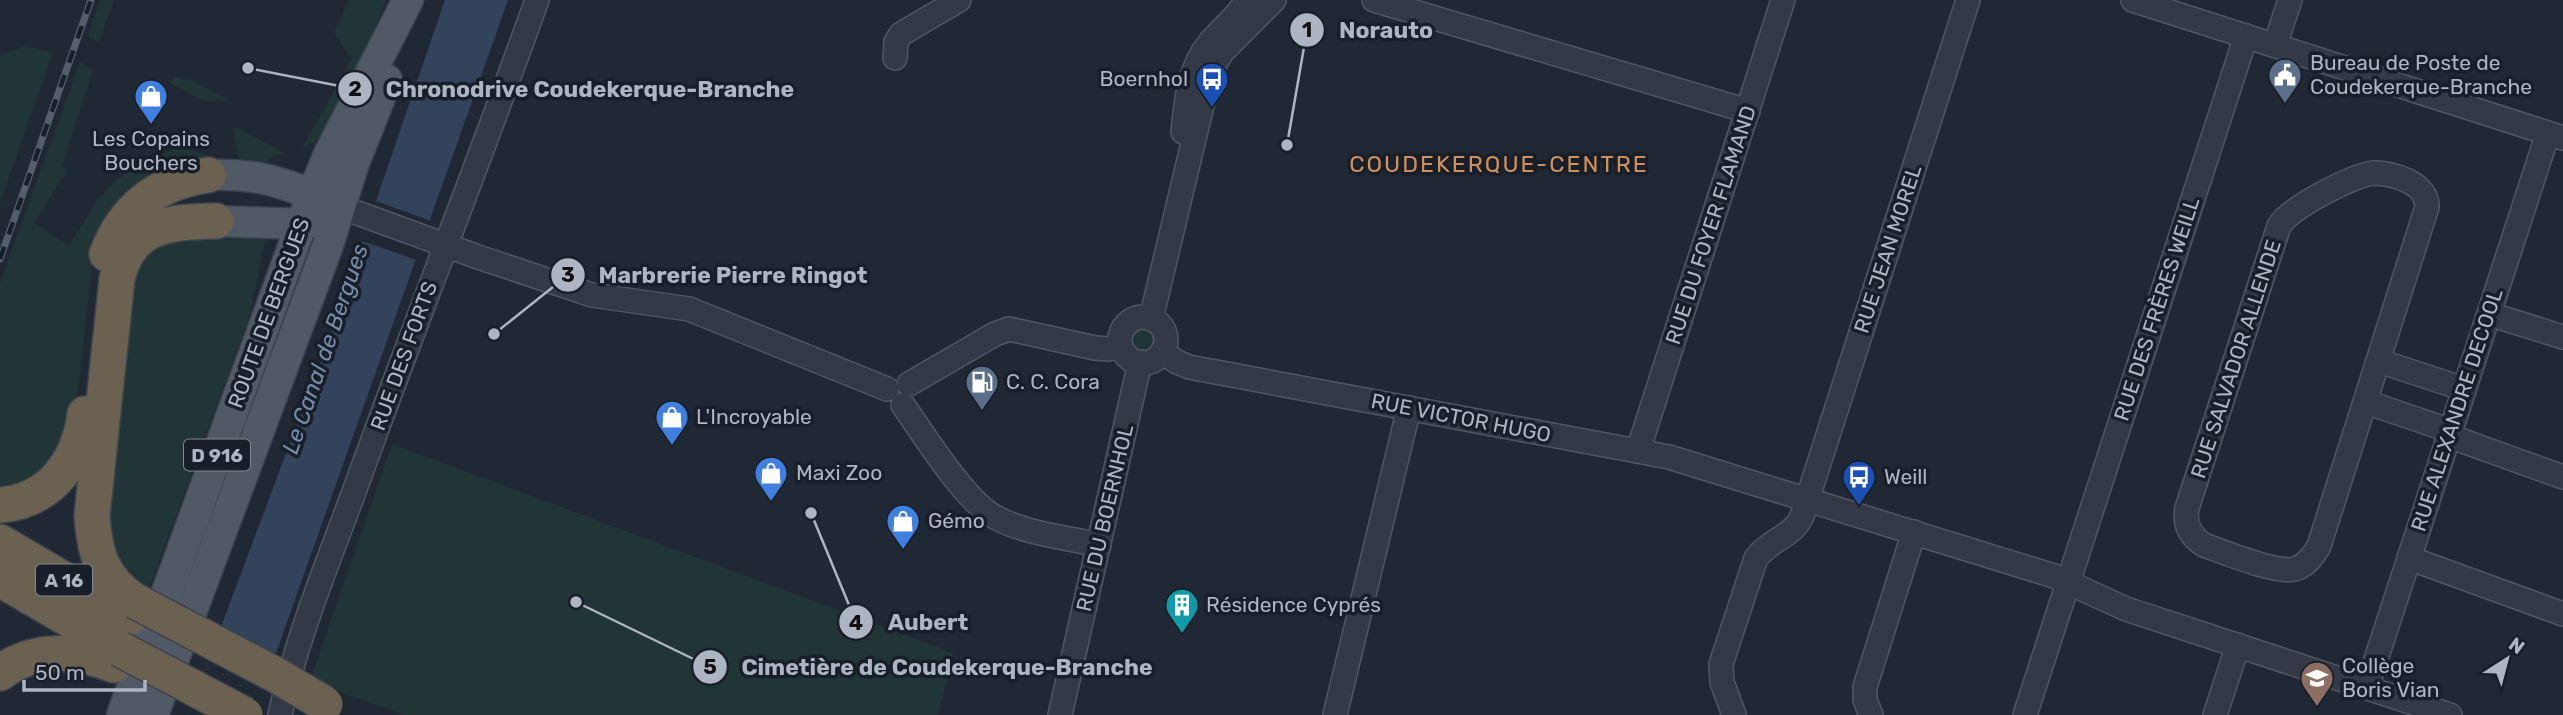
<svg xmlns="http://www.w3.org/2000/svg" width="2563" height="715" viewBox="0 0 2563 715" font-family="Rubik,sans-serif">
	<style>
		.green { fill: #223536 }
		.water { fill: #33435c }
		.pier { fill: #202834 }
		.lines { fill: none; stroke-linecap: round; stroke-linejoin: round }
		.minor-casing { stroke: #505763; stroke-width: 26 }
		.major-casing { stroke: #3c434f; stroke-width: 33 }
		.highway-casing { stroke: #3d444f; stroke-width: 38 }
		.minor { stroke: #333a45; stroke-width: 23 }
		.major { stroke: #515965; stroke-width: 30 }
		.highway { stroke: #6b6150; stroke-width: 35 }
		.rail-casing { stroke: #555e6c; stroke-width: 7 }
		.rail { stroke: #191f29; stroke-width: 4.5; stroke-dasharray: 13; stroke-linecap: butt }
		.highway-bridge-casing { stroke: #3d444f; stroke-width: 38; stroke-linecap: butt }
		.highway-bridge { stroke: #6b6150; stroke-width: 35 }
		.labels { text-anchor: middle; stroke-width: 7; stroke-linejoin: round; paint-order: stroke }
		.shield { fill: #191f29; stroke: #818794; stroke-width: 2 }
		.shield-label { font-size: 19px; font-weight: bold; fill: #adb4c2 }
		.poi-label { font-size: 21px; fill: #adb4c2; stroke: #191f29; text-anchor: start }
		.street-label { font-size: 21px; fill: #adb4c2; stroke: #191f29 }
		.neighbourhood-label { font-size: 23px; letter-spacing: 2px; fill: #ce905c; stroke: #191f29 }
		.water-label { font-size: 23px; font-style: italic; fill: #758baa; stroke: #191f29 }
		.leader { fill: none; stroke: #adb4c2; stroke-width: 2.5 }
		.callout-dot { fill: #adb4c2; stroke: #191f29; stroke-width: 2.5 }
		.mark-label { font-size: 21px; text-anchor: middle; font-weight: bold; fill: #111 }
		.callout-label { font-size: 23px; text-anchor: middle; font-weight: bold; fill: #adb4c2; stroke: #191f29; stroke-width: 7; stroke-linejoin: round; paint-order: stroke }
	</style>
	<rect width="100%" height="100%" fill="#202834"/>
	<!-- green -->
	<g class="green">
		<polygon points="100,0 114,0 99,42 88,36"/>
		<polygon points="349,0 386,0 365,53 328,127 316,141 302,148 352,59 334,33"/>
		<polygon points="25,46 53,52 0,203 0,55"/>
		<polygon points="80,62 93,70 62,166 67,171 34,223 69,246 96,202 116,180 152,158 179,147 207,155 205,161 100,242 91,273 73,436 46,474 0,493 0,283"/>
		<polygon points="175,76 186,81 188,78 231,101 203,101 170,83"/>
		<polygon points="233,128 238,128 286,154 274,155 263,165 244,163 238,156"/>
		<polygon points="181,230 267,238 263,249 251,312 147,594 112,558 106,536 131,262"/>
		<circle cx="1143" cy="340" r="12"/>
		<polygon points="392,444 953,653 938,715 404,715 310,681"/>
	</g>
	<!-- water -->
	<polygon class="water" points="445,0 508,0 254,715 188,715 324,352"/>
	<!-- pier -->
	<g class="pier">
		<polygon points="376,201 431,221 417,260 362,241"/>
		<polygon points="221,628 275,656 254,715 188,715"/>
	</g>
	<g class="lines">
		<defs>
			<g id="minor">
				<polyline points="1374,0 1748,111"/>
				<polyline points="2133,0 2563,138"/>
				<polyline points="2275,45 2290,0"/>
				<polyline points="895,58 896,42 901,34 959,0"/>
				<path d="M1183,132c3,-31 6,-65 27,-90 12,-14 28,-26 37,-42"/>
				<path d="M2373,173c20,0 55,10 54,34l-108,339c-6,10 -12,19 -24,23 -19,5 -71,-17 -91,-24 -14,-9 -20,-21 -17,-37l92,-282c10,-18 73,-50 94,-53z"/>
				<polyline points="341,207 478,257 592,295 689,309 887,389"/>
				<polyline points="2489,314 2563,337"/>
				<circle cx="1143" cy="340" r="23"/>
				<polyline points="1151,319 1210,72 1222,52 1274,0"/>
				<polyline points="1162,352 1177,362 1189,367 1669,457 2054,576 2126,609 2450,715"/>
				<polyline points="2379,361 2464,389"/>
				<polyline points="909,384 995,334 1009,329 1095,348 1109,349 1121,347"/>
				<polyline points="2366,402 2451,431"/>
				<path d="M903,405c21,30 62,96 92,112 31,17 70,20 104,28"/>
				<polyline points="2449,436 2563,477"/>
				<polyline points="1638,451 1783,0"/>
				<polyline points="2409,558 2563,614"/>
				<polyline points="2367,687 2548,133"/>
				<path d="M280,715c17,-81 51,-159 79,-237 58,-160 121,-318 178,-478"/>
				<polyline points="1060,715 1140,362"/>
				<polyline points="1335,715 1409,408"/>
				<path d="M1734,715l-12,-33 -1,-18 35,-106c13,-18 37,-21 46,-42l166,-516"/>
				<polyline points="1871,715 1865,700 1865,687 1914,532"/>
				<polyline points="2025,715 2246,36"/>
				<polyline points="2215,715 2238,645"/>
			</g>
			<g id="major">
				<path d="M208,175c52,-2 76,8 123,27"/>
				<polyline points="216,221 301,224 317,221"/>
				<polyline points="122,715 312,195 329,154 408,0"/>
				<polyline points="153,715 327,248 354,163 387,80"/>
			</g>
			<g id="highway">
				<path d="M107,254c18,-47 51,-72 101,-79"/>
				<path d="M0,505c51,-4 79,-44 85,-91"/>
				<polyline points="0,542 129,618"/>
				<polyline points="0,579 120,649"/>
				<path d="M135,601c-33,-22 -40,-46 -43,-85l25,-237c13,-55 52,-57 99,-58"/>
				<path d="M0,673c34,-26 76,-23 114,-8"/>
			</g>
		</defs>
		<!-- minor casing -->
		<use href="#minor" class="minor-casing"/>
		<!-- major casing -->
		<use href="#major" class="major-casing"/>
		<!-- highway casing -->
		<use href="#highway" class="highway-casing"/>
		<!-- minor -->
		<use href="#minor" class="minor"/>
		<!-- major -->
		<use href="#major" class="major"/>
		<!-- highway -->
		<use href="#highway" class="highway"/>
		<defs>
			<polyline id="rail" points="0,259 91,0"/>
		</defs>
		<!-- rail casing -->
		<use href="#rail" class="rail-casing"/>
		<!-- rail -->
		<use href="#rail" class="rail"/>
		<defs>
			<g id="highway-bridge">
				<polyline points="135,601 276,675 325,704"/>
				<polyline points="120,649 245,715"/>
			</g>
		</defs>
		<!-- highway-bridge casing -->
		<use href="#highway-bridge" class="highway-bridge-casing"/>
		<!-- highway-bridge -->
		<use href="#highway-bridge" class="highway-bridge"/>
	</g>
	<!-- icons -->
	<defs>
		<symbol id="civic-pin" viewBox="-11 -11 22 30"><path d="M0 17L-7.5 6A9.5 9.5 0 1 1 7.5 6Z" fill="#5c6f8a" stroke="#191f29"/><path d="M-.6-6.5H3V-4.5H.6V-3L4-1V1h2V6H-6V1h2V-1L-.6-3ZM-1.2 2.5V6h2.4V2.5Z" fill="#fff"/></symbol>
		<symbol id="bus-pin" viewBox="-11 -11 22 30"><path d="M0 17L-7.5 6A9.5 9.5 0 1 1 7.5 6Z" fill="#1a4fb4" stroke="#191f29"/><path d="M-5-6H5V4H4V6H2V4H-2V6H-4V4H-5ZM-3.5-4V0h7V-4ZM-3.5 1.2v1.5H-2V1.2ZM2 1.2v1.5H3.5V1.2Z" fill="#fff"/></symbol>
		<symbol id="shop-pin" viewBox="-11 -11 22 30"><path d="M0 17L-7.5 6A9.5 9.5 0 1 1 7.5 6Z" fill="#3f7fe0" stroke="#191f29"/><path d="M-5-2.5h2.3a2.7 3.5 0 0 1 5.4 0H5L5.5 6h-11ZM-1.5-2.5h3a1.5 2.3 0 0 0-3 0Z" fill="#fff"/></symbol>
		<symbol id="fuel-pin" viewBox="-11 -11 22 30"><path d="M0 17L-7.5 6A9.5 9.5 0 1 1 7.5 6Z" fill="#5c6f8a" stroke="#191f29"/><path d="M-5.5-6h7V0h2V4h1.3V-2.5L3-4.5l.8-.8L6-3V5H2.5V1h-1V6h-7ZM-4.2-4.7v3.2H.2V-4.7Z" fill="#fff"/></symbol>
		<symbol id="building-pin" viewBox="-11 -11 22 30"><path d="M0 17L-7.5 6A9.5 9.5 0 1 1 7.5 6Z" fill="#0f9aa8" stroke="#191f29"/><path d="M-4-6H4V6H1V3H-1V6H-4ZM-2.5-4.3h1.7v1.8h-1.7ZM.8-4.3h1.7v1.8H.8ZM-2.5-1h1.7V.8h-1.7ZM.8-1h1.7V.8H.8Z" fill="#fff"/></symbol>
		<symbol id="school-pin" viewBox="-11 -11 22 30"><path d="M0 17L-7.5 6A9.5 9.5 0 1 1 7.5 6Z" fill="#8d6e63" stroke="#191f29"/><path d="M0-5L7-2L0 1L-7-2ZM-4 1L0 2.5L4 1V4Q0 6-4 4Z" fill="#fff"/></symbol>
	</defs>
	<g fill-rule="evenodd">
		<use href="#civic-pin" x="2266" y="56" width="38" height="52"/>
		<use href="#bus-pin" x="1193" y="60" width="38" height="52"/>
		<use href="#shop-pin" x="132" y="77" width="38" height="52"/>
		<use href="#fuel-pin" x="963" y="363" width="38" height="52"/>
		<use href="#shop-pin" x="653" y="398" width="38" height="52"/>
		<use href="#shop-pin" x="752" y="454" width="38" height="52"/>
		<use href="#bus-pin" x="1840" y="458" width="38" height="52"/>
		<use href="#shop-pin" x="884" y="502" width="38" height="52"/>
		<use href="#building-pin" x="1163" y="586" width="38" height="52"/>
		<use href="#school-pin" x="2298" y="659" width="38" height="52"/>
	</g>
	<g class="labels">
		<!-- shield labels -->
		<g class="shield">
			<rect x="184" y="439.5" width="66" height="31" rx="5"/>
			<rect x="36" y="564.5" width="56" height="31" rx="5"/>
		</g>
		<g class="shield-label">
			<text x="217" y="462">D 916</text>
			<text x="64" y="587">A 16</text>
		</g>
		<!-- poi labels -->
		<g class="poi-label">
			<text x="2310" y="70">Bureau de Poste de<tspan x="2310" dy="24">Coudekerque-Branche</tspan></text>
			<text x="1188" y="86" text-anchor="end">Boernhol</text>
			<text x="151" y="146" text-anchor="middle">Les Copains<tspan x="151" dy="24">Bouchers</tspan></text>
			<text x="1006" y="389">C. C. Cora</text>
			<text x="696" y="424">L'Incroyable</text>
			<text x="796" y="480">Maxi Zoo</text>
			<text x="1884" y="484">Weill</text>
			<text x="928" y="528">Gémo</text>
			<text x="1206" y="612">Résidence Cyprés</text>
			<text x="2342" y="673">Collège<tspan x="2342" dy="24">Boris Vian</tspan></text>
		</g>
		<!-- street labels -->
		<g class="street-label">
			<text transform="translate(1711 225) rotate(-72)" y="7">RUE DU FOYER FLAMAND</text>
			<text transform="translate(1888 249) rotate(-72)" y="7">RUE JEAN MOREL</text>
			<text transform="translate(2157 309) rotate(-72)" y="7">RUE DES FRÈRES WEILL</text>
			<text transform="translate(269 313) rotate(-70)" y="7">ROUTE DE BERGUES</text>
			<text transform="translate(404 356) rotate(-70)" y="7">RUE DES FORTS</text>
			<text transform="translate(2236 359) rotate(-72)" y="7">RUE SALVADOR ALLENDE</text>
			<text transform="translate(2457 410) rotate(-72)" y="7">RUE ALEXANDRE DECOOL</text>
			<text transform="translate(1461 418) rotate(11)" y="7">RUE VICTOR HUGO</text>
			<text transform="translate(1105 518) rotate(-77)" y="7">RUE DU BOERNHOL</text>
		</g>
		<!-- neighbourhood labels -->
		<g class="neighbourhood-label">
			<text x="1499" y="172">COUDEKERQUE-CENTRE</text>
		</g>
		<!-- water labels -->
		<g class="water-label">
			<text transform="translate(325 349) rotate(-71)" y="8">Le Canal de Bergues</text>
		</g>
	</g>
	<!-- callouts -->
	<path class="leader" d="M1287 145L1307 30M248 68L355 89M494 334L568 275M811 513L856 622M576 602L710 667"/>
	<g class="callout-dot">
		<circle cx="1287" cy="145" r="7"/>
		<circle cx="248" cy="68" r="7"/>
		<circle cx="494" cy="334" r="7"/>
		<circle cx="811" cy="513" r="7"/>
		<circle cx="576" cy="602" r="7"/>
		<circle cx="1307" cy="30" r="18"/>
		<circle cx="355" cy="89" r="18"/>
		<circle cx="568" cy="275" r="18"/>
		<circle cx="856" cy="622" r="18"/>
		<circle cx="710" cy="667" r="18"/>
	</g>
	<g class="mark-label">
		<text x="1307" y="37">1</text>
		<text x="355" y="96">2</text>
		<text x="568" y="282">3</text>
		<text x="856" y="630">4</text>
		<text x="710" y="674">5</text>
	</g>
	<g class="callout-label">
		<text x="1386" y="38">Norauto</text>
		<text x="590" y="97">Chronodrive Coudekerque-Branche</text>
		<text x="733" y="283">Marbrerie Pierre Ringot</text>
		<text x="928" y="630">Aubert</text>
		<text x="947" y="675">Cimetière de Coudekerque-Branche</text>
	</g>
	<!-- north arrow -->
	<g transform="translate(2507 659) rotate(36)" stroke="#191f29" stroke-width="5" paint-order="stroke">
	<path d="M0-5L12 26L0 18L-12 26Z" fill="#adb4c2"/>
	<text y="-10" font-size="19" font-weight="bold" text-anchor="middle" fill="#adb4c2">N</text>
	</g>
	<!-- scale -->
	<path d="M24 680v10h121v-10" fill="none" stroke="#adb4c2" stroke-width="3.5"/>
	<text x="35" y="680" font-size="21" fill="#adb4c2" stroke="#191f29" stroke-width="5" paint-order="stroke">50 m</text>
</svg>
